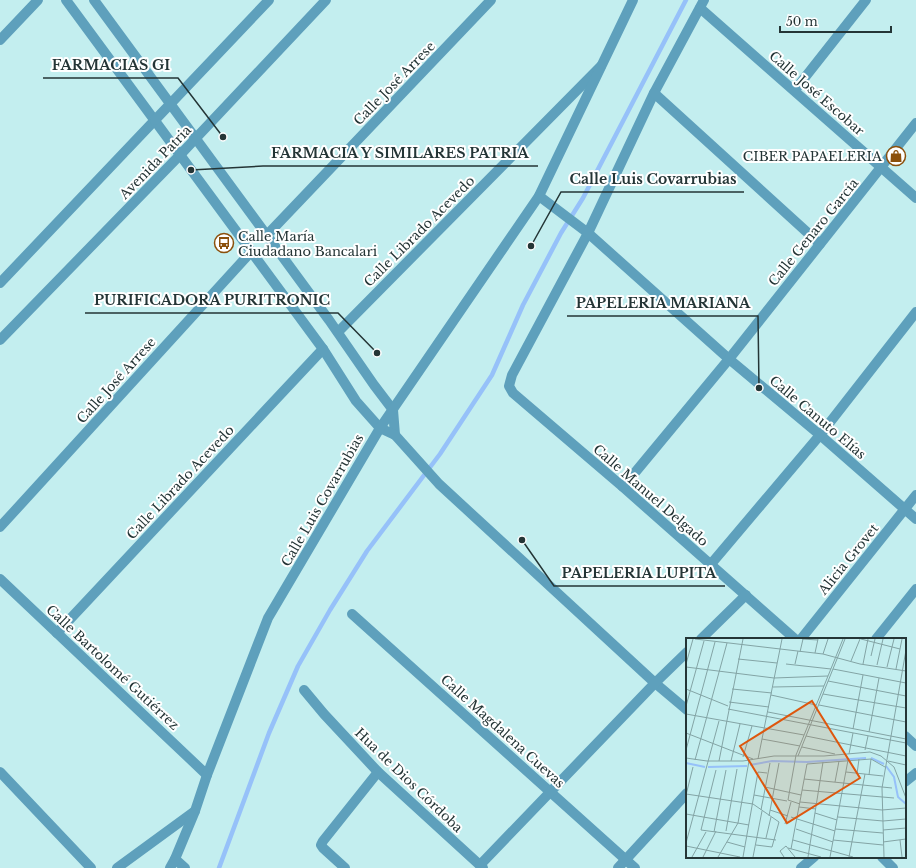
<svg xmlns="http://www.w3.org/2000/svg" width="916" height="868" viewBox="0 0 916 868" font-family="'Libre Baskerville',serif">
	<style>
		.lines { fill: none; stroke-linecap: round; stroke-linejoin: round }
		.stream { stroke: #96c1f9; stroke-width: 4.5 }
		.minor { stroke: #5ea0bc; stroke-width: 10 }
		.tertiary { stroke: #5ea0bc; stroke-width: 10 }
		.labels { text-anchor: middle; stroke-width: 4; stroke-linejoin: round; paint-order: stroke }
		.street-label { font-size: 13px; fill: #243536; stroke: #fff }
		.poi-label { font-size: 13px; fill: #243536; stroke: #fff; text-anchor: end }
		.inset-river { fill: none; stroke: #96c1f9; stroke-width: 2 }
		.inset-road { fill: none; stroke: #83a4a5; stroke-width: 1 }
		.view { fill: #de570e; fill-opacity: 0.15; stroke: #de570e; stroke-width: 2 }
		.inset-edge { fill: none; stroke: #243536; stroke-width: 2 }
		.leader { fill: none; stroke: #243536; stroke-width: 1.5 }
		.callout-dot { fill: #243536; stroke: #fff; stroke-width: 1.5 }
		.callout-label { font-size: 14px; text-anchor: middle; font-weight: bold; fill: #243536; stroke: #fff; stroke-width: 4; stroke-linejoin: round; paint-order: stroke }
	</style>
	<rect width="100%" height="100%" fill="#c3eeef"/>
	<g class="lines">
		<!-- stream -->
		<polyline class="stream" points="219,868 269,733 298,666 330,610 367,551 440,454 492,375 523,305 561,233 583,198 686,0"/>
		<!-- minor -->
		<g class="minor">
			<polyline points="704,0 654,93 588,233 512,375 509,386 513,393 623,487 795,639"/>
			<polyline points="700,8 916,198"/>
			<polyline points="0,40 38,0"/>
			<polyline points="795,90 866,0"/>
			<polyline points="654,93 820,244"/>
			<polyline points="539,196 588,233 729,359 820,435 916,519"/>
			<polyline points="267,235 491,0"/>
			<polyline points="0,283 155,120"/>
			<polyline points="338,332 601,66"/>
			<polyline points="0,340 180,155"/>
			<polyline points="393,410 395,435"/>
			<polyline points="380,428 395,435 439,484 655,683 687,710"/>
			<polyline points="623,487 729,359 916,123"/>
			<polyline points="0,527 251,252"/>
			<polyline points="711,564 820,435 916,312"/>
			<polyline points="0,579 207,775"/>
			<polyline points="352,614 635,868"/>
			<polyline points="57,633 323,349"/>
			<polyline points="701,639 746,595"/>
			<polyline points="801,639 916,495"/>
			<polyline points="876,639 916,589"/>
			<polyline points="304,690 324,714 378,772 483,868"/>
			<polyline points="905,736 916,746"/>
			<polyline points="0,772 91,868"/>
			<polyline points="905,782 916,773"/>
			<polyline points="882,857 893,868"/>
			<polyline points="480,865 655,683 687,652"/>
			<polyline points="117,868 195,811"/>
			<polyline points="345,868 323,848 321,845 323,841 378,772"/>
			<polyline points="618,868 687,793"/>
			<polyline points="801,868 814,857"/>
		</g>
		<!-- tertiary -->
		<g class="tertiary">
			<polyline points="66,0 323,349 356,401 380,428"/>
			<polyline points="94,0 329,320 374,385 393,410"/>
			<polyline points="155,120 269,0"/>
			<polyline points="180,155 326,0"/>
			<polyline points="175,859 185,868"/>
			<polyline points="170,868 175,859 195,811 207,775 268,618 380,428 539,196 633,0"/>
		</g>
	</g>
	<!-- icons -->
	<defs>
		<symbol id="shop-ring" viewBox="-11 -11 22 22"><circle r="9.5" fill="#fff" stroke="#8b500c" stroke-width="1.5"/><path d="M-5-2.5h2.3a2.7 3.5 0 0 1 5.4 0H5L5.5 6h-11ZM-1.5-2.5h3a1.5 2.3 0 0 0-3 0Z" fill="#8b500c"/></symbol>
		<symbol id="bus-ring" viewBox="-11 -11 22 22"><circle r="9.5" fill="#fff" stroke="#8b500c" stroke-width="1.5"/><path d="M-5-6H5V4H4V6H2V4H-2V6H-4V4H-5ZM-3.5-4V0h7V-4ZM-3.5 1.2v1.5H-2V1.2ZM2 1.2v1.5H3.5V1.2Z" fill="#8b500c"/></symbol>
	</defs>
	<g fill-rule="evenodd">
		<use href="#shop-ring" x="885" y="145" width="22" height="22"/>
		<use href="#bus-ring" x="213" y="232" width="22" height="22"/>
	</g>
	<g class="labels">
		<!-- street labels -->
		<g class="street-label">
			<text transform="translate(394 83) rotate(-46)" y="5">Calle José Arrese</text>
			<text transform="translate(817 93) rotate(41)" y="5">Calle José Escobar</text>
			<text transform="translate(155 162) rotate(-46)" y="5">Avenida Patria</text>
			<text transform="translate(419 231) rotate(-45)" y="5">Calle Librado Acevedo</text>
			<text transform="translate(813 232) rotate(-51)" y="5">Calle Genaro García</text>
			<text transform="translate(116 380) rotate(-48)" y="5">Calle José Arrese</text>
			<text transform="translate(818 417) rotate(40)" y="5">Calle Canuto Elías</text>
			<text transform="translate(180 482) rotate(-47)" y="5">Calle Librado Acevedo</text>
			<text transform="translate(651 495) rotate(41)" y="5">Calle Manuel Delgado</text>
			<text transform="translate(322 500) rotate(-60)" y="5">Calle Luis Covarrubias</text>
			<text transform="translate(848 559) rotate(-51)" y="5">Alicia Grovet</text>
			<text transform="translate(113 667) rotate(43)" y="5">Calle Bartolomé Gutiérrez</text>
			<text transform="translate(503 731) rotate(42)" y="5">Calle Magdalena Cuevas</text>
			<text transform="translate(409 780) rotate(44)" y="5">Hua de Dios Córdoba</text>
		</g>
		<!-- poi labels -->
		<g class="poi-label">
			<text x="882" y="161">CIBER PAPAELERIA</text>
			<text x="238" y="241" text-anchor="start">Calle María<tspan x="238" dy="15">Ciudadano Bancalari</tspan></text>
		</g>
	</g>
	<!-- overview -->
	<g transform="translate(686 638)">
		<rect width="220" height="220" fill="#c3eeef"/>
		<path class="inset-river" d="M185,120l13,6M0,125l19,4M64,127l22,-4 35,1 59,-4M200,128l8,11 4,20 8,7M22,129l39,-1"/>
		<path class="inset-road" d="M9,1l128,15 37,10 46,7M116,1l16,1M175,1l39,10M114,14l3,-13M129,15l3,-14M137,16l5,-15M185,18l4,-17M52,21l39,4M165,23l9,-22M0,26l7,-25M100,26l45,5M109,26l3,-13M177,26l5,-25M191,27l6,-26M0,29l88,11 54,-2M201,29l7,-28M147,31l73,14M210,31l6,-30M142,43l78,15M87,49l51,-1M0,51l42,17M46,51l40,4M137,56l83,14M85,57l45,10M43,64l40,5M133,67l87,17M0,68l18,-65M42,71l178,34M82,74l138,27M0,76l118,21M167,91l10,-54M183,94l10,-54M0,95l67,26M120,98l100,20M76,101l38,7M116,109l33,7M0,112l29,-108M179,112l3,-14M163,116l4,-21M112,118l47,-117M57,119l9,-31M0,120l21,3h36l31,-5h50l46,-4 11,4 13,11 12,31M72,121l24,-120M9,122l32,-117M33,123l24,-122M45,123l9,-37M202,123l18,4M30,132l-15,60 75,10M160,134l37,4M171,136l2,-15M183,137l2,-16M118,141l88,9M149,144l4,-21M79,149l36,8M116,152l92,8M0,156l67,10 26,18 -7,25 -16,-2M0,157l7,-28M68,157l33,6M114,164l82,8 24,-2M114,166l-12,-4 8,-45 47,-116M113,169l17,2M75,172l9,-47M84,172l18,6M129,175l22,7M0,176l63,11M83,178l10,-53M105,179l44,14M152,179l45,4 23,-2M99,186l6,-22M110,191l37,13M149,191l48,4M197,192l23,-2M40,193l11,-62M28,194l12,-62M80,200l5,-21M107,202l60,17M147,202l50,5M214,202l2,17M41,204l18,5M197,204l23,-3M0,205l33,-122M0,208l54,11M102,210l33,9M105,211l16,-85 64,-5 14,8M6,219l14,-25M17,219l13,-26M32,219l20,-34 11,-62M57,219l15,-85 9,1M67,219l9,-46M98,219l-4,-6 6,-5 9,11M122,219l15,-95M144,219l18,-97M163,219l16,-83M198,219l-2,-69 24,-138"/>
		<path class="view" d="M126,63l48,77 -73,45 -47,-77z"/>
		<rect width="220" height="220" class="inset-edge"/>
	</g>
	<!-- callouts -->
	<path class="leader" d="M223 137L178 78H43M191 170L263 166H538M531 246L561 192H744M377 353L338 313H85M759 388L758 316H567M522 540L554 586H725"/>
	<g class="callout-dot">
		<circle cx="223" cy="137" r="4"/>
		<circle cx="191" cy="170" r="4"/>
		<circle cx="531" cy="246" r="4"/>
		<circle cx="377" cy="353" r="4"/>
		<circle cx="759" cy="388" r="4"/>
		<circle cx="522" cy="540" r="4"/>
	</g>
	<g class="callout-label">
		<text x="111" y="70">FARMACIAS GI</text>
		<text x="400" y="158">FARMACIA Y SIMILARES PATRIA</text>
		<text x="653" y="184">Calle Luis Covarrubias</text>
		<text x="212" y="305">PURIFICADORA PURITRONIC</text>
		<text x="663" y="308">PAPELERIA MARIANA</text>
		<text x="639" y="578">PAPELERIA LUPITA</text>
	</g>
	<!-- scale -->
	<path d="M780 26v6h111v-6" fill="none" stroke="#243536" stroke-width="2"/>
	<text x="786" y="26" font-size="12" fill="#243536" stroke="#ffffff" stroke-width="3" paint-order="stroke">50 m</text>
</svg>
